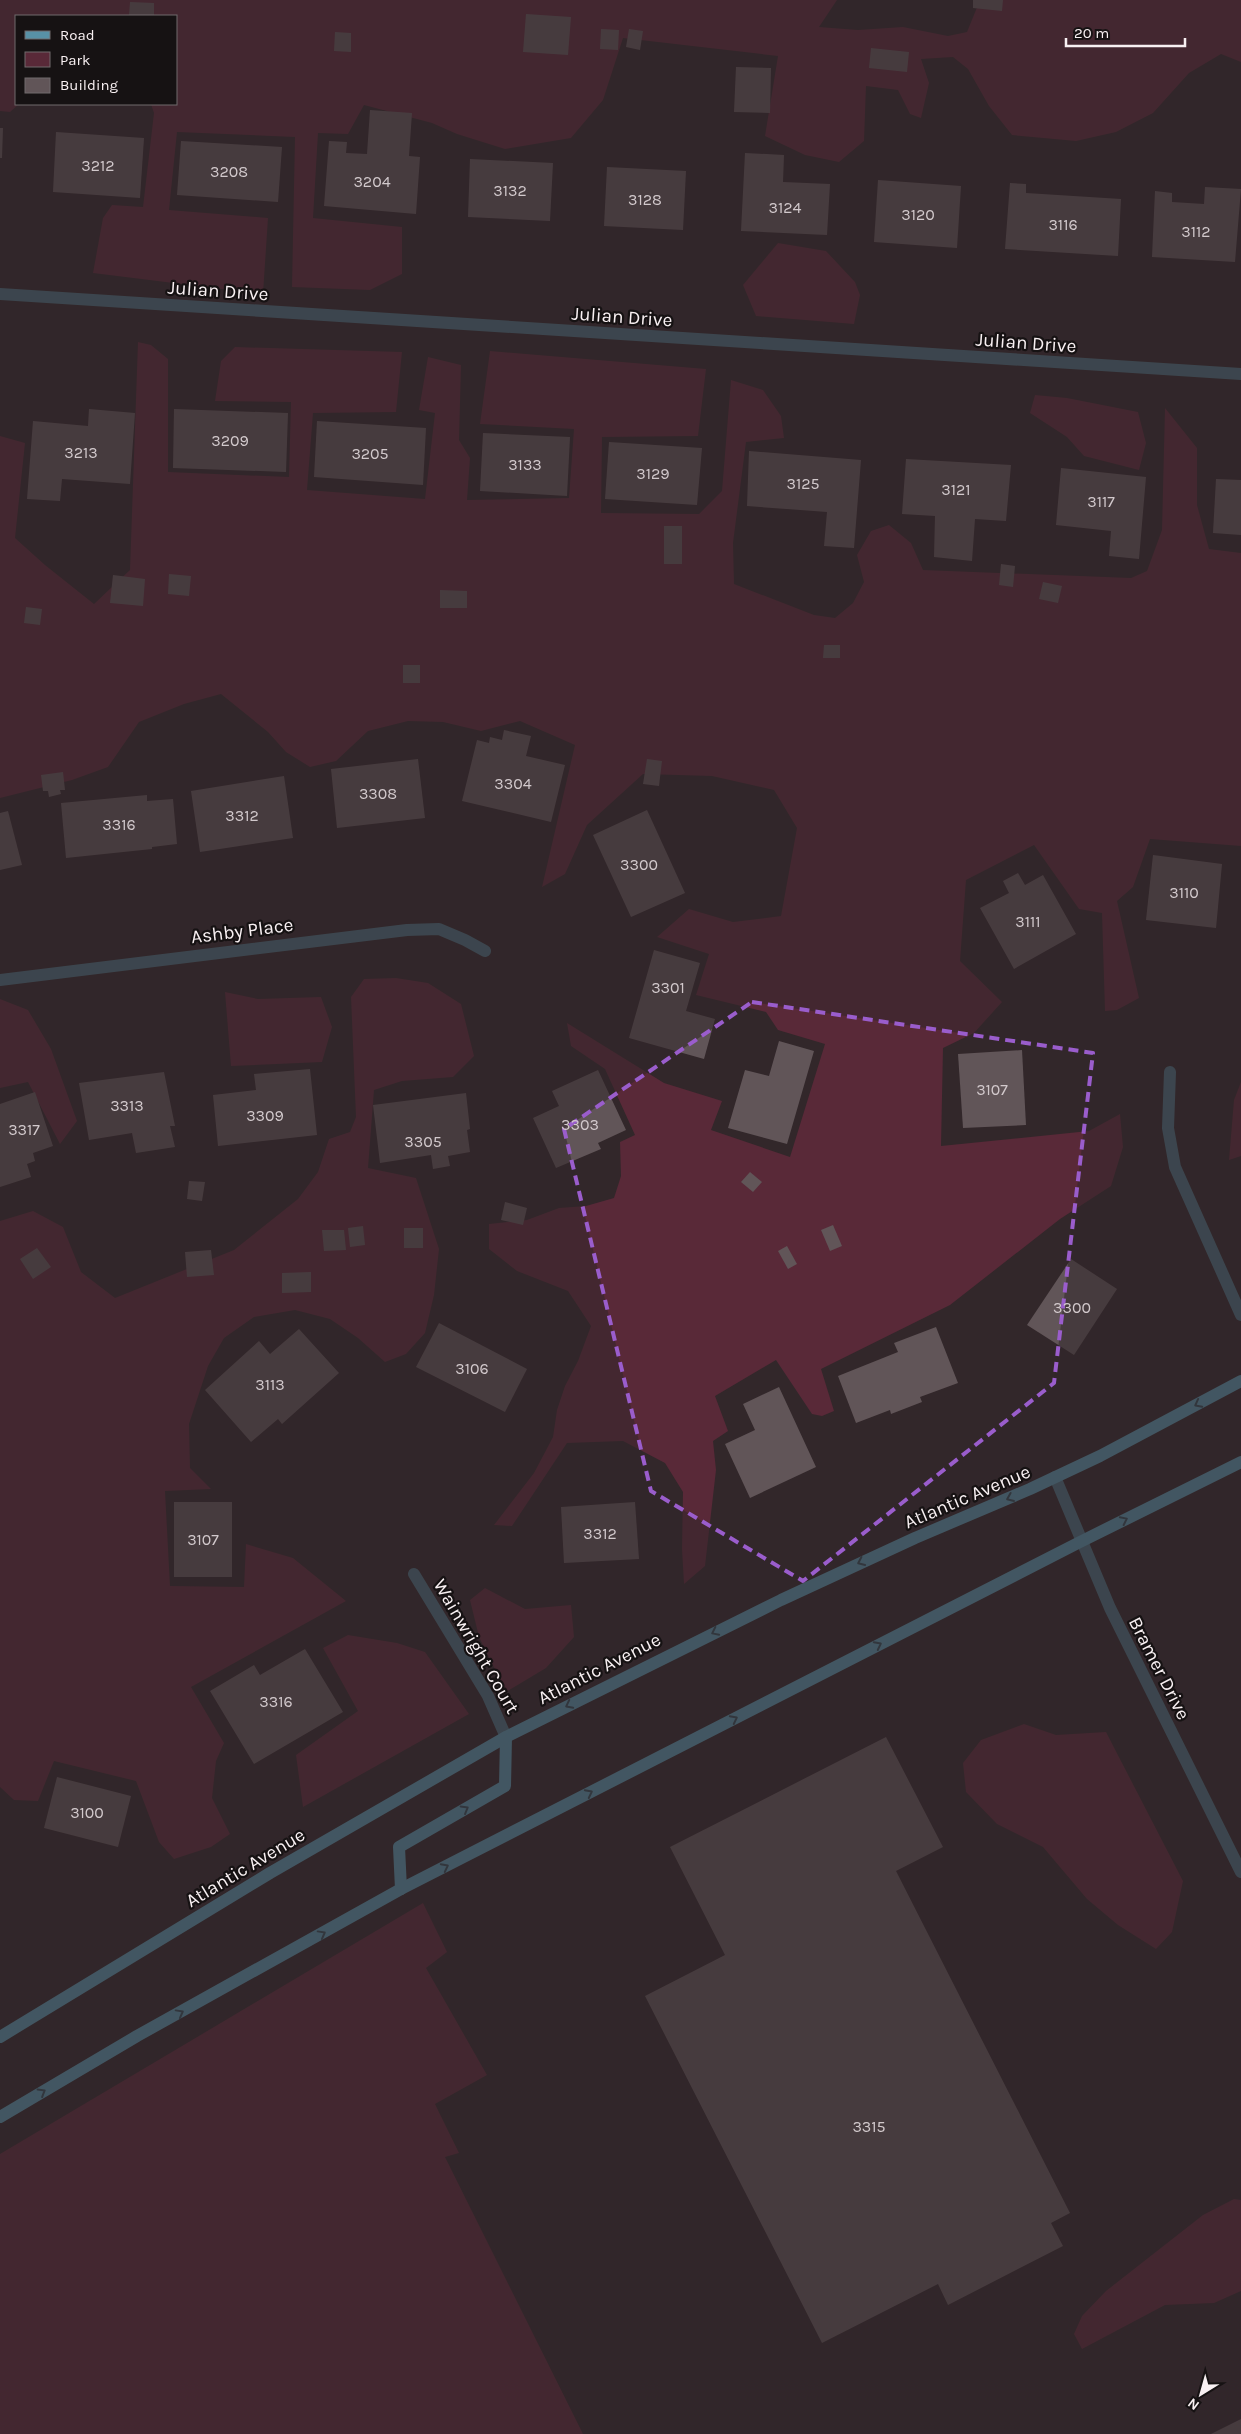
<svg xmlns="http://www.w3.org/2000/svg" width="1241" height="2434" viewBox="0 0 1241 2434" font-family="Karla,sans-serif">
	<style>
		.green { fill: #592938 }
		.building { fill: #615558 }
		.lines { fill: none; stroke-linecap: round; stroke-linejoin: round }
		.minor { stroke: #4a6c7a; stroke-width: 12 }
		.secondary { stroke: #5891a6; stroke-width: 12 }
		.oneway { stroke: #344b55 }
		.marked { fill: none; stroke: #9a5dcc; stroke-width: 4; stroke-dasharray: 10 6; stroke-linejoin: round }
		.labels { text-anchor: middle; stroke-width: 4.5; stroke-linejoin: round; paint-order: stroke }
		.number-label { font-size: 16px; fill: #d2c9cc }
		.street-label { font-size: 19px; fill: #f8f0f2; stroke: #161213 }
	</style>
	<rect width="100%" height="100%" fill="#32272a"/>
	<!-- green -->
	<g class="green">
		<polygon points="0,0 837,0 819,27 858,30 903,27 948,36 967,32 980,0 1241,0 1241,62 1221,54 1189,73 1153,113 1116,132 1076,141 1012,135 989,106 968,69 953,57 921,59 929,83 921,118 910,114 898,90 866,86 864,141 839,162 805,155 765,136 778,56 623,38 603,100 571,138 505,149 457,134 432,123 364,105 348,134 318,133 313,218 402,227 402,274 370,290 292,287 295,137 177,132 169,210 268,218 263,294 93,273 103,218 112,205 143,207 154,113 151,104 176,104 176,16 16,16 16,104 19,104 10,112 0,111"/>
		<polygon points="778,243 826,251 855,282 860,295 854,324 756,316 743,285"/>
		<polygon points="138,342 151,345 168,359 168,472 289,477 291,402 215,401 221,361 235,347 402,352 396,412 313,413 307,490 425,499 435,413 419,410 428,357 461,365 459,440 470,458 467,500 569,498 574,429 480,424 490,351 706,369 698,436 602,437 601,513 699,514 722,491 731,380 763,390 781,416 784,438 746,442 733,543 734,584 814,615 835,618 853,603 864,582 857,555 871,531 889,525 911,543 923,570 1131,578 1147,571 1162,530 1165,408 1197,448 1197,505 1209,549 1241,553 1241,846 1150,839 1133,887 1117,901 1139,998 1117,1010 1105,1011 1102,913 1079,909 1034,845 966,880 960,961 1002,1002 974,1033 943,1048 941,1146 1089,1131 1120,1114 1123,1147 1111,1186 1060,1219 950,1305 821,1369 834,1411 822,1416 812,1414 776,1360 715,1396 728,1431 713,1441 716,1470 705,1566 684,1584 682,1549 683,1492 665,1463 623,1441 567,1443 512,1526 494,1525 534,1473 553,1437 557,1410 565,1386 578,1361 591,1326 568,1291 517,1271 489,1249 489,1224 527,1220 559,1208 586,1206 614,1198 621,1176 620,1142 635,1135 605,1069 571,1046 567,1023 664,1083 722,1101 711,1130 790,1157 825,1044 778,1030 766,1012 696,995 709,954 657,937 689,909 733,922 781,916 797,828 774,790 712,776 643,774 587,825 565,874 542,887 575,745 520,721 481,731 443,722 408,721 368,731 336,761 310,767 286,752 268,732 221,694 184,704 139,722 108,767 72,780 0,798 0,436 25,443 15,538 45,565 94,604 130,570"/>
		<polygon points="1035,395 1067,398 1138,412 1146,443 1139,470 1084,456 1067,437 1030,413"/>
		<polygon points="396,978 428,983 461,1004 474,1056 453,1077 402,1081 374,1090 368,1168 416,1178 439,1249 434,1295 425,1333 406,1354 385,1362 358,1338 330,1319 295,1310 254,1317 224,1338 208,1366 189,1424 190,1468 211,1489 165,1491 170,1586 244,1587 246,1544 293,1558 346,1601 191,1687 224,1743 216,1761 212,1798 230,1834 211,1847 174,1859 159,1842 136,1781 54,1761 38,1801 14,1800 0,1787 0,1221 33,1211 63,1227 81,1272 115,1298 234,1250 298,1199 318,1172 329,1139 350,1132 356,1117 351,997 364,979"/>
		<polygon points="225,992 258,999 321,997 332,1027 322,1062 231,1066"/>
		<polygon points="0,999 28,1010 51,1049 77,1121 60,1144 28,1082 0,1088"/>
		<polygon points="1241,1082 1241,1156 1229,1160 1234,1100"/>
		<polygon points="485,1588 525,1609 571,1605 574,1637 546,1668 506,1692 479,1637 470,1600"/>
		<polygon points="348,1635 397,1643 425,1652 469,1714 303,1807 296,1755 358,1711 323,1648"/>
		<polygon points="1024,1724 1056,1735 1106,1732 1183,1881 1172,1932 1156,1949 1118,1925 1087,1899 1043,1847 997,1824 966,1792 963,1763 981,1740"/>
		<polygon points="423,1903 447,1952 426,1968 487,2075 435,2104 459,2153 445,2157 583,2434 0,2434 0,2154"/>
		<polygon points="1234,2199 1241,2200 1241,2291 1214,2303 1165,2305 1082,2349 1074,2334 1082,2316 1106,2291 1203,2215"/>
	</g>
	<!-- building -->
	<g class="building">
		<polygon points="973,0 1003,0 1002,11 973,8"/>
		<polygon points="130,2 154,3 154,16 129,16"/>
		<polygon points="526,14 571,17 568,55 523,52"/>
		<polygon points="601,29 619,30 618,50 600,49"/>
		<polygon points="629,29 643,31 640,50 626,47"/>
		<polygon points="335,32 351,33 351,52 334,51"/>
		<polygon points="871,48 909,52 907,72 869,68"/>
		<polygon points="736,67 771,68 770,113 734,112"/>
		<polygon points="370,110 412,113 409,156 420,157 416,214 324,206 329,141 347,142 346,153 367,154"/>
		<polygon points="0,128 3,128 2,158 0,158"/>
		<polygon points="56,132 144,138 140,198 53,192"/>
		<polygon points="181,141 282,147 278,202 177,195"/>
		<polygon points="745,153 784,155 783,182 830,184 827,235 741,231"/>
		<polygon points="470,159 553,163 550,221 468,217"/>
		<polygon points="607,167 686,171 683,230 604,226"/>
		<polygon points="878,180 961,186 957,248 874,242"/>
		<polygon points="1010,183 1026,184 1026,193 1121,199 1118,256 1005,249"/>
		<polygon points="1205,187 1241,189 1235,262 1152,257 1155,191 1172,193 1172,202 1204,204"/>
		<polygon points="89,409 135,413 130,484 62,479 60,501 27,499 33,421 88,426"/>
		<polygon points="174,409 288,413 286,472 173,468"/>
		<polygon points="317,421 426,428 423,485 314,477"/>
		<polygon points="483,433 570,437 567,496 480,491"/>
		<polygon points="609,442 702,448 697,505 605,499"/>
		<polygon points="749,451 861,460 854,548 824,546 827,512 747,506"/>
		<polygon points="906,459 1011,465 1006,521 975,519 972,561 934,557 935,516 902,514"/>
		<polygon points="1061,468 1146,477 1139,559 1109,556 1111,531 1056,525"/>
		<polygon points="1216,479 1241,480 1241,535 1213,533"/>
		<rect x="664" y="526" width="18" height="38"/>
		<polygon points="1001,564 1015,566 1013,587 999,585"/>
		<polygon points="169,574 191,576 189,596 168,594"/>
		<polygon points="113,575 145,579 143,606 110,603"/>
		<polygon points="1043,582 1062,586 1058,603 1039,599"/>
		<polygon points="440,590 467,591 467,608 440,608"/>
		<polygon points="26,607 42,609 40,625 24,623"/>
		<polygon points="824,645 840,645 840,658 823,658"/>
		<rect x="403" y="665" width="17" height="18"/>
		<polygon points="504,730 531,736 526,756 565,765 551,822 462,801 477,740 489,743 490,737 502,740"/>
		<polygon points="418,759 425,818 337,828 331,769"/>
		<polygon points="647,759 662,761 659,786 643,784"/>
		<polygon points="63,772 65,790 60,790 61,794 49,797 48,791 43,791 41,775"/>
		<polygon points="284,776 293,838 200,852 191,791"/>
		<polygon points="147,795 147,801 173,799 177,844 152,847 152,849 66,858 61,803"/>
		<polygon points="647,810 685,893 631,917 593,835"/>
		<polygon points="8,811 22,865 0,870 0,813"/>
		<polygon points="1153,855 1222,864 1216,928 1146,920"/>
		<polygon points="1018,873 1025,885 1043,875 1076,934 1014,969 980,908 1009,893 1003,881"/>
		<polygon points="654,950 700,963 686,1011 715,1019 704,1059 629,1038"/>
		<polygon points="779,1041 814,1051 787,1144 728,1128 745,1070 769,1076"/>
		<polygon points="1022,1050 1026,1125 963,1128 958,1054"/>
		<polygon points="310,1069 317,1135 218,1146 213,1095 256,1090 254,1074"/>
		<polygon points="598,1070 626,1130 598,1143 601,1149 556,1168 533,1118 559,1106 552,1091"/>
		<polygon points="164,1072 175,1126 170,1126 175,1147 136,1153 132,1133 89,1140 79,1083"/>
		<polygon points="35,1092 53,1146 33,1153 35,1161 27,1164 31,1177 0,1187 0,1104"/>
		<polygon points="466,1093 470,1129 467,1130 470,1152 448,1156 450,1166 433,1169 431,1155 380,1163 373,1105"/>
		<polygon points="750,1172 762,1182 753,1192 741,1182"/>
		<polygon points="189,1181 205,1182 202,1201 187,1199"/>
		<polygon points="505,1202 527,1208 523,1225 501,1220"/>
		<polygon points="833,1225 842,1246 830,1251 821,1230"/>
		<polygon points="363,1226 365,1245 350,1247 348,1228"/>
		<rect x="404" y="1228" width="19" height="20"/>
		<polygon points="322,1230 344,1230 346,1250 324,1251"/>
		<polygon points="787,1246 797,1264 788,1269 778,1251"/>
		<polygon points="37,1248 51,1267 33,1279 20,1259"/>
		<polygon points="211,1250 214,1275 187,1277 185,1252"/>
		<polygon points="1071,1259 1117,1289 1074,1355 1027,1325"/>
		<polygon points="311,1272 311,1292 282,1293 282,1273"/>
		<polygon points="439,1323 527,1369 505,1412 416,1367"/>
		<polygon points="936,1327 958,1383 920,1397 922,1402 891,1414 890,1410 856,1423 838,1376 898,1352 894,1343"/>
		<polygon points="299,1329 339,1373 282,1424 278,1419 251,1442 205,1390 259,1341 270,1354"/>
		<polygon points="779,1387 816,1467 750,1498 725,1444 755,1430 743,1404"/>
		<rect x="174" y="1502" width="58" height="75"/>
		<polygon points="635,1502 639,1559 564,1563 561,1507"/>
		<polygon points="305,1649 343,1712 254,1764 210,1691 254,1665 260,1675"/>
		<polygon points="886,1737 943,1847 896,1871 1070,2213 1051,2223 1063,2246 948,2305 938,2284 822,2343 645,1996 725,1955 670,1847"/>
		<polygon points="57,1777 131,1796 118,1847 44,1828"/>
		<polygon points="1241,2419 1241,2434 1211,2434"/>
	</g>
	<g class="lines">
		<!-- minor -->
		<g class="minor">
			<polyline points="0,294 1241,374"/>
			<polyline points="0,980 407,930 439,929 465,940 485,951"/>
			<polyline points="1170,1072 1168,1128 1175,1167 1241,1315"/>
			<polyline points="1055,1477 1110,1608 1241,1872"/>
			<polyline points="414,1574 488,1696 506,1737"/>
		</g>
		<!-- secondary -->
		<g class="secondary">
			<polyline points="401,1889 399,1847 505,1786 506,1737"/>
			<polyline points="0,2037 270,1873 506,1737 781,1600 915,1538 1030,1489 1100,1456 1241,1381"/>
			<polyline points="0,2117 137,2036 401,1889 1080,1542 1241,1462"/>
		</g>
	</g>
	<!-- one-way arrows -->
	<defs><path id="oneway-chevron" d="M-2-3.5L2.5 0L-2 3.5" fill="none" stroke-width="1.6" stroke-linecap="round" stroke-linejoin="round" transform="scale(1.25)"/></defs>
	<g class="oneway">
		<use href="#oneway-chevron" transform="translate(1198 1404) rotate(152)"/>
		<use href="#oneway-chevron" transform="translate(1010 1498) rotate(157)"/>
		<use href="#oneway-chevron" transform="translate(1124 1520) rotate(-26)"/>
		<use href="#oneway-chevron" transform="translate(861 1562) rotate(155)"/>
		<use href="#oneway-chevron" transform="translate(715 1632) rotate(154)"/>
		<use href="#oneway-chevron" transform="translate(878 1645) rotate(-27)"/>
		<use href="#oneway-chevron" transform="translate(569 1705) rotate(153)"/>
		<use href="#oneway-chevron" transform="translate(734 1719) rotate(-27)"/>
		<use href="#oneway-chevron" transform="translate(589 1793) rotate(-27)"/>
		<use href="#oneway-chevron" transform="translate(465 1809) rotate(-30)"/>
		<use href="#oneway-chevron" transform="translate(445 1867) rotate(-27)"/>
		<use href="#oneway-chevron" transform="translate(322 1934) rotate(-29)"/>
		<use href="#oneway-chevron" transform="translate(180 2013) rotate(-29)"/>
		<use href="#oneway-chevron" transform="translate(42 2092) rotate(-31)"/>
	</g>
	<!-- marked area -->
	<path d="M0 0H1241V2434H0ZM752,1002l341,51 -39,330 -251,198 -152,-90 -87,-362z" fill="#32272a" fill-opacity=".55" fill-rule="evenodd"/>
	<path class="marked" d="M752,1002l341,51 -39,330 -251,198 -152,-90 -87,-362z"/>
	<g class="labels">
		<!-- number labels -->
		<g class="number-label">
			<text x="98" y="171">3212</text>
			<text x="229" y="177">3208</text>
			<text x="372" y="187">3204</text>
			<text x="510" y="196">3132</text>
			<text x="645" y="205">3128</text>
			<text x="785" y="213">3124</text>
			<text x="918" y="220">3120</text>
			<text x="1063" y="230">3116</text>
			<text x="1196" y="237">3112</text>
			<text x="230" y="446">3209</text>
			<text x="81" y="458">3213</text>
			<text x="370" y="459">3205</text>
			<text x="525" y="470">3133</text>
			<text x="653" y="479">3129</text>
			<text x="803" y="489">3125</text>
			<text x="956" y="495">3121</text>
			<text x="1101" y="507">3117</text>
			<text x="513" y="789">3304</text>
			<text x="378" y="799">3308</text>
			<text x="242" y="821">3312</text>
			<text x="119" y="830">3316</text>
			<text x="639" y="870">3300</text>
			<text x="1184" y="898">3110</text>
			<text x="1028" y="927">3111</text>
			<text x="668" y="993">3301</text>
			<text x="992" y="1095">3107</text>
			<text x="127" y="1111">3313</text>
			<text x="265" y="1121">3309</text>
			<text x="580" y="1130">3303</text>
			<text x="24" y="1135">3317</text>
			<text x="423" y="1147">3305</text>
			<text x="1072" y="1313">3300</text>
			<text x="472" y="1374">3106</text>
			<text x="270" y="1390">3113</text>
			<text x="600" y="1539">3312</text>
			<text x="203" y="1545">3107</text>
			<text x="276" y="1707">3316</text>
			<text x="87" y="1818">3100</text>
			<text x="869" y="2132">3315</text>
		</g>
		<!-- street labels -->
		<g class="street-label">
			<text transform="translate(218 290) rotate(4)" y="7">Julian Drive</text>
			<text transform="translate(622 316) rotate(4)" y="7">Julian Drive</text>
			<text transform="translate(1026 342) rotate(4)" y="7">Julian Drive</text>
			<text transform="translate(242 930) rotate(-7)" y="7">Ashby Place</text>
			<text transform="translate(967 1496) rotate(-23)" y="7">Atlantic Avenue</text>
			<text transform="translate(477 1646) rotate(60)" y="7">Wainwright Court</text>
			<text transform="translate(599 1668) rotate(-27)" y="7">Atlantic Avenue</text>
			<text transform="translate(1160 1668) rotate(63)" y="7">Bramer Drive</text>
			<text transform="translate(245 1867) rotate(-31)" y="7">Atlantic Avenue</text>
		</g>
	</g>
	<!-- legend -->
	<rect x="15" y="15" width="162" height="90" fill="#161213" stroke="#706b6c"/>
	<rect x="25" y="31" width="25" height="8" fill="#5891a6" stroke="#706b6c"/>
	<text x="60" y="40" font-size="15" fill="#f8f0f2">Road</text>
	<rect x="25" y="52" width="25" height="15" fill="#592938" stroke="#706b6c"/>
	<text x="60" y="65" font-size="15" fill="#f8f0f2">Park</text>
	<rect x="25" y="78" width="25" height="15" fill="#615558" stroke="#706b6c"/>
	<text x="60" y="90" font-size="15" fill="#f8f0f2">Building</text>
	<!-- north arrow -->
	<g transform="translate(1201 2394) rotate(217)" stroke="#161213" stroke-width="4" paint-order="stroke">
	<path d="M0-4L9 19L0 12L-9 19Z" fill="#f8f0f2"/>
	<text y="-8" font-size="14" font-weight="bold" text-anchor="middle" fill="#f8f0f2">N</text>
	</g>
	<!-- scale -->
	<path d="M1066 38v8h119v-8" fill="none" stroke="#f8f0f2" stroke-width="2.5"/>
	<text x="1074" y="38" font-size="15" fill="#f8f0f2" stroke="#161213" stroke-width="4" paint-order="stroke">20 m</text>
</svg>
